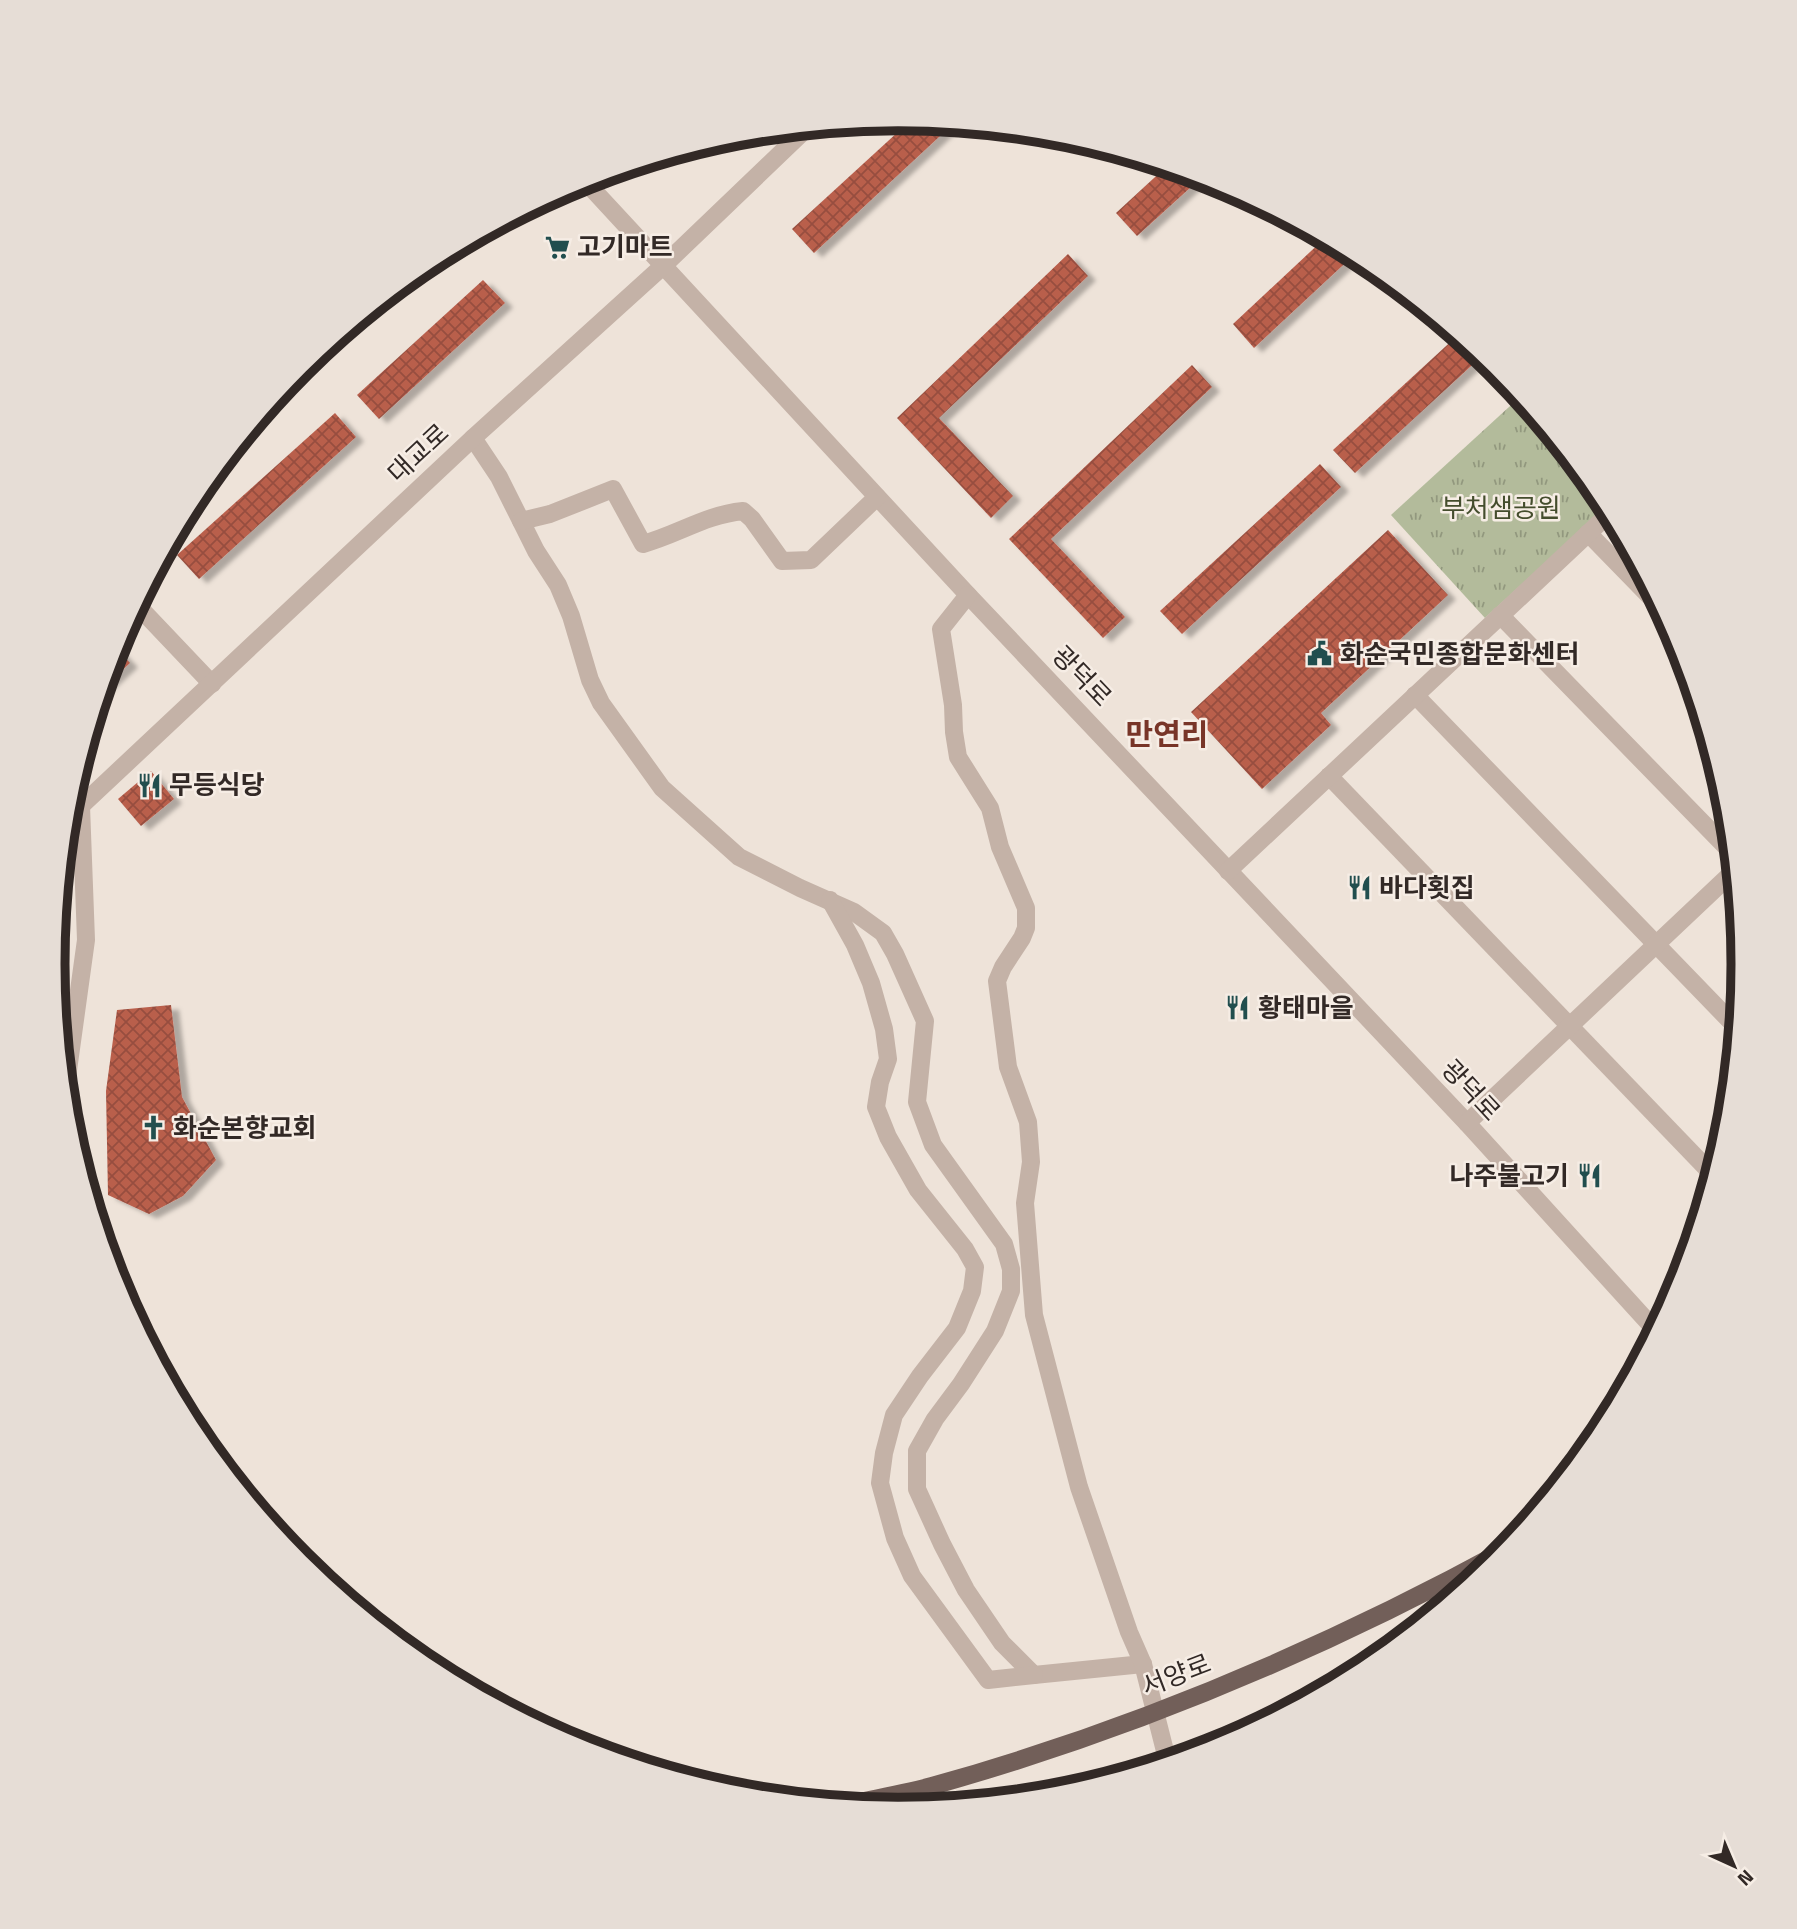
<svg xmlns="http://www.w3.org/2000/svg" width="1797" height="1929" viewBox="0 0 1797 1929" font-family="'Titillium Web','Noto Sans KR',sans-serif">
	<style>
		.park { fill: url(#park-tufts) }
		.building { fill: url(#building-cross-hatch); filter: url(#shadow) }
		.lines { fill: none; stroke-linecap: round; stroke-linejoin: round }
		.minor { stroke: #c4b2a7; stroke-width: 18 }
		.major { stroke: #725f59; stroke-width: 18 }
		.labels { text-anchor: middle; stroke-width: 5; stroke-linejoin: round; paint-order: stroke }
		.poi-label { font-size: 26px; font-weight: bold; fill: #322926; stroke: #f6ede5; text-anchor: start }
		.street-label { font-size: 26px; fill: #322926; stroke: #f6ede5 }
		.park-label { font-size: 26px; fill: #444d2d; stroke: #f6ede5 }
		.quarter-label { font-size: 30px; font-weight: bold; fill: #783528; stroke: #f6ede5 }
		.rim { fill: none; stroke: #322926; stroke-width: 9 }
	</style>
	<defs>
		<pattern id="park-tufts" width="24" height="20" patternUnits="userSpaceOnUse" patternTransform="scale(1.75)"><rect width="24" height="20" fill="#b3bb9b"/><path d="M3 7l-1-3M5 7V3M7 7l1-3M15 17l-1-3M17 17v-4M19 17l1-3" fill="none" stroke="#92987e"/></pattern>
		<pattern id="building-cross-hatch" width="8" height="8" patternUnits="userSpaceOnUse" patternTransform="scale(1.75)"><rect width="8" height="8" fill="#b95e4c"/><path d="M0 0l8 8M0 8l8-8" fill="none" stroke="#974e3f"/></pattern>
		<filter id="shadow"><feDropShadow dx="8" dy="4.5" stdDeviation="2" flood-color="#0004"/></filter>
	</defs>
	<rect width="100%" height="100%" fill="#eee3d9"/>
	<!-- park -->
	<polygon class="park" points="1521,396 1602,495 1608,505 1485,618 1391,515"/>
	<!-- building -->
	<g class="building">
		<polygon points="911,120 953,124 814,253 792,229"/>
		<polygon points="1167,166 1202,177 1137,236 1116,213"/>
		<polygon points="1325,238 1355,254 1254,348 1233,324"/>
		<polygon points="1068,254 1088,276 939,418 1013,496 991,518 897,418"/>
		<polygon points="483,280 505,303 379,419 357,395"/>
		<polygon points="1458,335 1483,355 1355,473 1333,450"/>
		<polygon points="1192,365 1212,387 1051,539 1125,617 1103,638 1009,539"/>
		<polygon points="335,413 356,437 199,579 177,555"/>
		<polygon points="1320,464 1341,487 1182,634 1160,611"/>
		<polygon points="1388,530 1448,595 1321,713 1331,725 1262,789 1191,712"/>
		<polygon points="115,647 130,663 102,689"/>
		<polygon points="151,771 174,799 141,826 118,799"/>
		<polygon points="171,1005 182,1097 216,1160 183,1196 149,1214 108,1195 106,1091 117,1010"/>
	</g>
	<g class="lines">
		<!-- minor -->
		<g class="minor">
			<polyline points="584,180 968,595 1467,1123 1657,1332"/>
			<polyline points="473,438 499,477 536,551 558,585 571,616 590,680 601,703 662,788 739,857 800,888 854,912 883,933 895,954 925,1021 917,1102 933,1145 1004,1244 1011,1269 1011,1291 995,1331 961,1384 935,1419 917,1451 917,1489 942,1544 966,1590 1002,1643 1034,1675 1143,1664"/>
			<path d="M521,521l29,-7 63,-25 30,55c36,-10 62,-29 100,-33l9,8 30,42 29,-1 66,-63"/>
			<polyline points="1588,533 1665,612"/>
			<polyline points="968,595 941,629 953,705 954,732 958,757 990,808 1000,847 1026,908 1026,928 1022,938 1003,967 997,981 1008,1067 1028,1122 1031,1162 1025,1203 1034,1315 1079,1487 1129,1632 1143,1664 1168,1763"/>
			<polyline points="136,604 212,684"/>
			<polyline points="1500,615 1734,855"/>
			<polyline points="1415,695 1738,1029"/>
			<polyline points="1329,776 1714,1176"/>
			<polyline points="67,819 473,438 663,266 808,127"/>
			<polyline points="1228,871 1611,512"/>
			<polyline points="830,900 855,945 871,983 884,1029 888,1059 880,1082 876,1107 888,1137 918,1190 965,1249 975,1267 972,1291 957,1328 920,1376 894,1415 884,1453 880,1483 895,1538 912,1576 988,1680 1034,1675"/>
			<polyline points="65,1092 86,940 81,806"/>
			<polyline points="1467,1123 1735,870"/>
		</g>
		<!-- major -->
		<path class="major" d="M844,1805c29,-6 59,-11 88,-19 201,-56 394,-138 577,-238"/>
	</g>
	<!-- icons -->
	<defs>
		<symbol id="supermarket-bare" viewBox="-9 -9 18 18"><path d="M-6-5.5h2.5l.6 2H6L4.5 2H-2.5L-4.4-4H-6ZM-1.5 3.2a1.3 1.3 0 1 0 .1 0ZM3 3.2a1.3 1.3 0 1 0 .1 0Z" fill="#214e4e" stroke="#f6ede5" stroke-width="2.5" paint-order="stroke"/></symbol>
		<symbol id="civic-bare" viewBox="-9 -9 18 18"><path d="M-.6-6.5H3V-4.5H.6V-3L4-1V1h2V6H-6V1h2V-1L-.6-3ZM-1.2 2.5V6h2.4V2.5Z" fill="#214e4e" stroke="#f6ede5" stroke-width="2.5" paint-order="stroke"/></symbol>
		<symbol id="restaurant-bare" viewBox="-9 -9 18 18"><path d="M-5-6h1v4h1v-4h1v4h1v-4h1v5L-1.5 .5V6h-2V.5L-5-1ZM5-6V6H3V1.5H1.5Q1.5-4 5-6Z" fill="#214e4e" stroke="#f6ede5" stroke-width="2.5" paint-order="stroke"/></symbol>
		<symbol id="church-bare" viewBox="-9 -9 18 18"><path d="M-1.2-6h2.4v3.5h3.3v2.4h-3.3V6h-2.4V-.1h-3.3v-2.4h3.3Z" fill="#214e4e" stroke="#f6ede5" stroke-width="2.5" paint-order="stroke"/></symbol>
	</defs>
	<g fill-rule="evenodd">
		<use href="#supermarket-bare" x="540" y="230" width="35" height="35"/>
		<use href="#civic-bare" x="1302" y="636" width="35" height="35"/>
		<use href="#restaurant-bare" x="132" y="768" width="35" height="35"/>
		<use href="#restaurant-bare" x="1342" y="870" width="35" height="35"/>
		<use href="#restaurant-bare" x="1220" y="990" width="35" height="35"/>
		<use href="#church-bare" x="136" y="1110" width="35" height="35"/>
		<use href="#restaurant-bare" x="1572" y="1158" width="35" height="35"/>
	</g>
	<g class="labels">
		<!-- poi labels -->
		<g class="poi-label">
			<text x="577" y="256">고기마트</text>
			<text x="1340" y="663">화순국민종합문화센터</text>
			<text x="169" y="794">무등식당</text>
			<text x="1379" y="897">바다횟집</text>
			<text x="1258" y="1017">황태마을</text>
			<text x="173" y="1137">화순본향교회</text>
			<text x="1569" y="1185" text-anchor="end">나주불고기</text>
		</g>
		<!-- street labels -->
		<g class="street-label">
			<text transform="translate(418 453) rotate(-43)" y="9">대교로</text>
			<text transform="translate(1082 676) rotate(46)" y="9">광덕로</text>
			<text transform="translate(1471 1090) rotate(47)" y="9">광덕로</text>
			<text transform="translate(1176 1675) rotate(-21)" y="9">서양로</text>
		</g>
		<!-- park labels -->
		<g class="park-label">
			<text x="1501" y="517">부처샘공원</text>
		</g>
		<!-- quarter labels -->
		<g class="quarter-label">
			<text x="1167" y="745">만연리</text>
		</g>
	</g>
	<!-- crop -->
	<path d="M0 0H1797V1929H0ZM65 964a833 833 0 1 1 1666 0a833 833 0 1 1-1666 0Z" fill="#e6ddd6" fill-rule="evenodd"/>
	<path class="rim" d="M65 964a833 833 0 1 1 1666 0a833 833 0 1 1-1666 0Z"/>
	<!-- north arrow -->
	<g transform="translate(1734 1866) rotate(136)" stroke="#f6ede5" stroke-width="5" paint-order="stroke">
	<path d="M0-5L12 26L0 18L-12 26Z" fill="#322926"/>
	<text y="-10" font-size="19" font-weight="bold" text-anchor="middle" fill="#322926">N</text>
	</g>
</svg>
